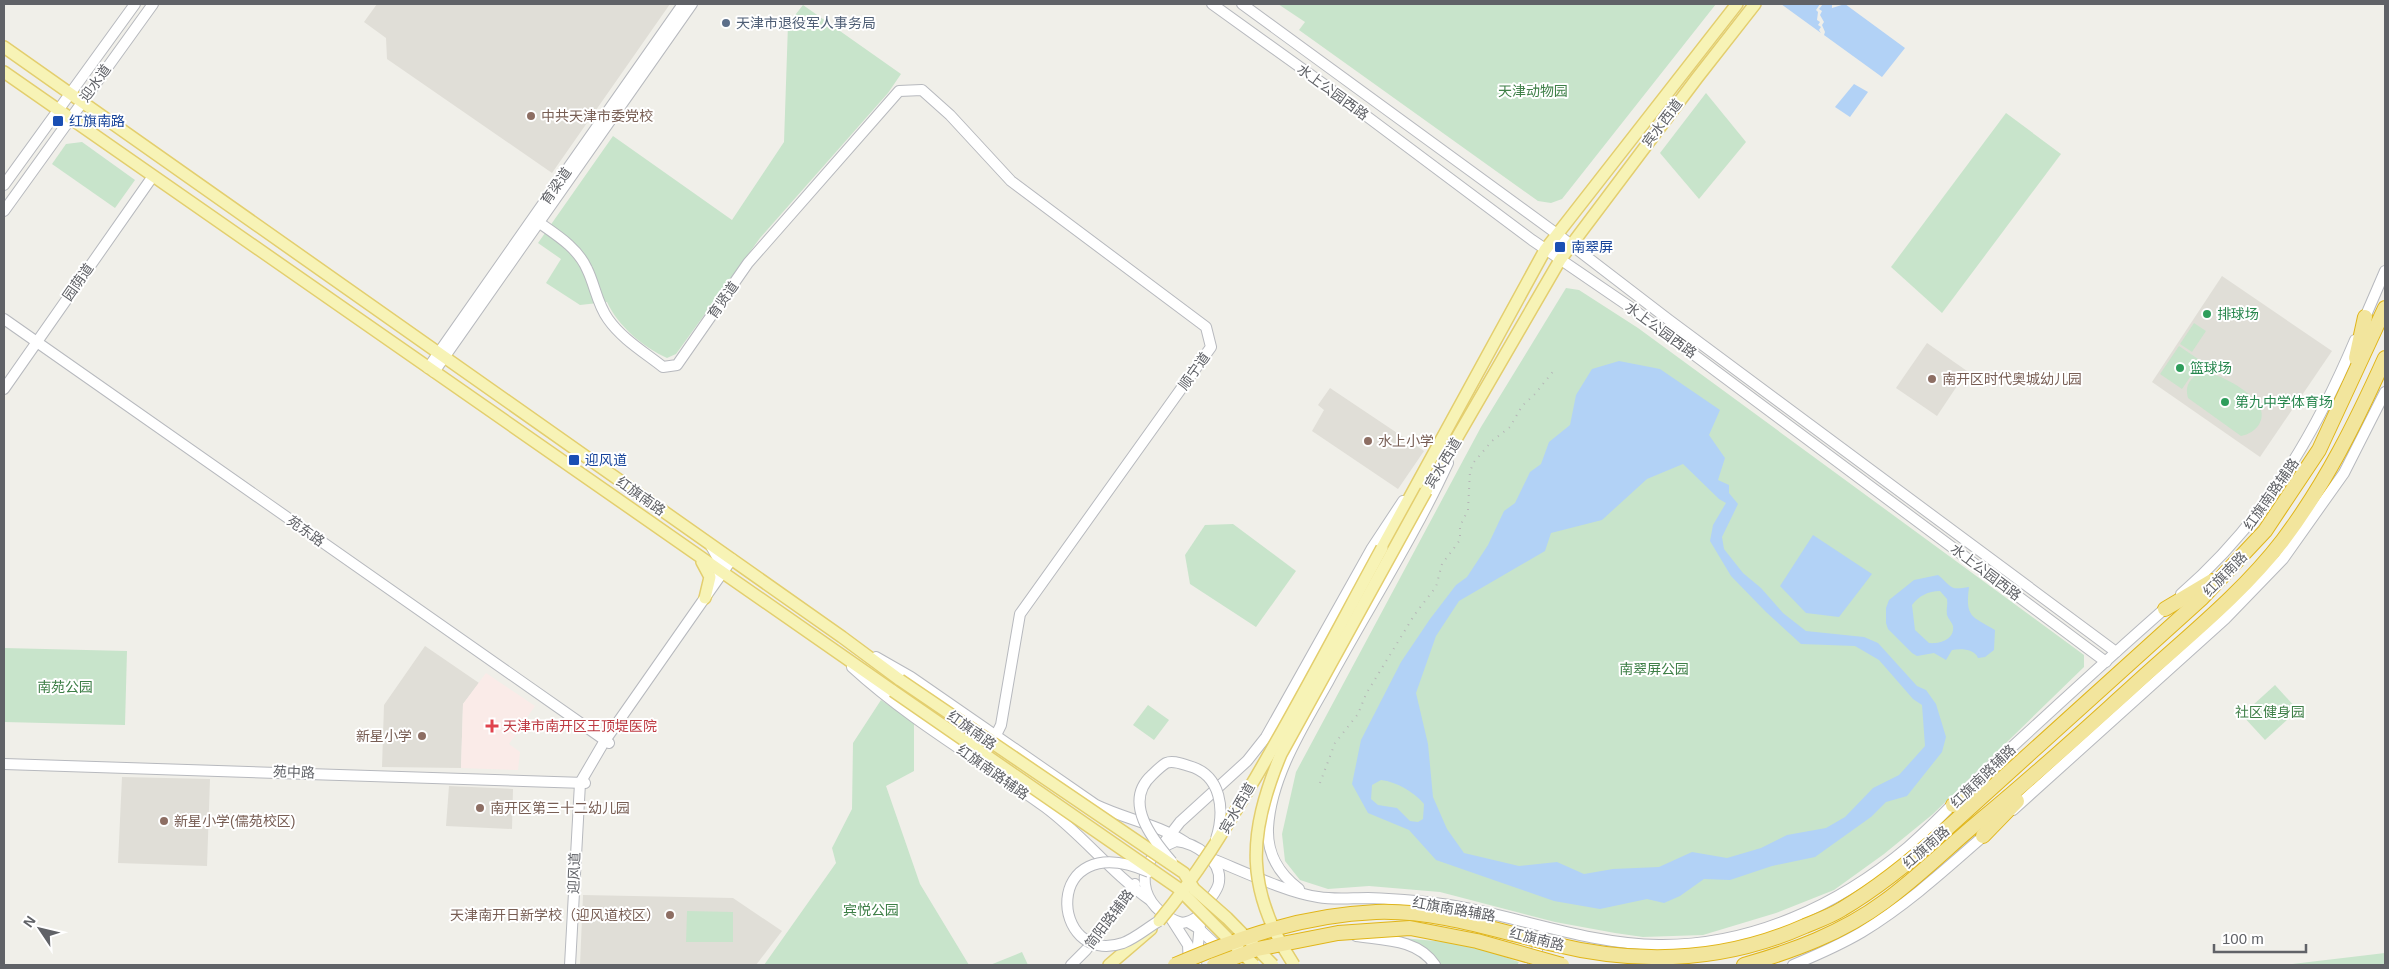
<svg xmlns="http://www.w3.org/2000/svg" width="2389" height="969" viewBox="0 0 2389 969" font-family="Arial,'Noto Sans SC',sans-serif">
	<style>
		.education { fill: #e0ded7 }
		.medical { fill: #faebe8 }
		.green { fill: #c8e4cb }
		.water { fill: #b2d2f6; fill-rule: evenodd }
		.lines { fill: none; stroke-linecap: round; stroke-linejoin: round }
		.secondary-casing { stroke: #b7b9be; stroke-width: 12 }
		.primary-casing { stroke: #e3ce6e; stroke-width: 14 }
		.highway-casing { stroke: #e0b519; stroke-width: 16 }
		.secondary { stroke: #fff; stroke-width: 10 }
		.primary { stroke: #f7f3b6; stroke-width: 11 }
		.highway { stroke: #f2e59d; stroke-width: 14 }
		.rail { stroke: #b6b6b7; stroke-width: 2; stroke-dasharray: 1 6; stroke-linecap: butt }
		.secondary-bridge-casing { stroke: #b7b9be; stroke-width: 12; stroke-linecap: butt }
		.primary-bridge-casing { stroke: #e3ce6e; stroke-width: 14; stroke-linecap: butt }
		.highway-bridge-casing { stroke: #e0b519; stroke-width: 16; stroke-linecap: butt }
		.secondary-bridge { stroke: #fff; stroke-width: 10 }
		.primary-bridge { stroke: #f7f3b6; stroke-width: 11 }
		.highway-bridge { stroke: #f2e59d; stroke-width: 14 }
		.service-dot { fill: #5c6f8a; stroke: #fff; stroke-width: 2 }
		.education-dot { fill: #8d6e63; stroke: #fff; stroke-width: 2 }
		.transit-dot { fill: #1a4fb4; stroke: #fff; stroke-width: 2 }
		.leisure-dot { fill: #2e9e5b; stroke: #fff; stroke-width: 2 }
		.health-dot { fill: #e0444e; stroke: #fff; stroke-width: 2 }
		.labels { text-anchor: middle; stroke-width: 4; stroke-linejoin: round; paint-order: stroke }
		.service-label { font-size: 14px; fill: #4e5e75; stroke: #fff; text-anchor: start }
		.street-label { font-size: 14px; fill: #606267; stroke: #fff }
		.park-label { font-size: 14px; fill: #3e7f47; stroke: #fff }
		.education-label { font-size: 14px; fill: #785e54; stroke: #fff; text-anchor: start }
		.transit-label { font-size: 14px; fill: #164399; stroke: #fff; text-anchor: start }
		.leisure-label { font-size: 14px; fill: #27864d; stroke: #fff; text-anchor: start }
		.health-label { font-size: 14px; fill: #be3a42; stroke: #fff; text-anchor: start }
	</style>
	<rect width="100%" height="100%" fill="#f0efe9"/>
	<!-- education -->
	<g class="education">
		<polygon points="377,4 670,4 552,173 387,59 386,38 364,22"/>
		<polygon points="2222,276 2332,351 2260,457 2152,382"/>
		<polygon points="1927,343 1967,371 1937,416 1896,388"/>
		<polygon points="1330,388 1424,451 1398,489 1312,431 1324,410 1318,405"/>
		<polygon points="425,646 479,683 463,704 461,768 382,767 384,705"/>
		<polygon points="122,777 210,779 207,866 118,863"/>
		<polygon points="449,786 513,789 512,829 446,826"/>
		<polygon points="583,895 733,898 782,931 756,965 580,965"/>
	</g>
	<!-- medical -->
	<polygon class="medical" points="486,673 535,706 509,744 520,752 518,770 461,768 463,704"/>
	<!-- green -->
	<g class="green">
		<polygon points="1278,4 1716,4 1562,199 1551,203 1538,201 1299,30 1305,22"/>
		<path d="M803,5l98,69 -13,19 -128,145 -84,116 -9,4c-24,-11 -49,-32 -60,-56l-27,3 -34,-22 15,-24 -23,-16 75,-107 119,84 52,-78 4,-118z"/>
		<polygon points="1706,93 1746,142 1699,199 1660,153"/>
		<polygon points="2006,113 2061,154 1942,313 1891,267"/>
		<polygon points="82,142 135,180 115,208 52,164 66,144"/>
		<polygon points="1566,288 1579,290 1638,328 2084,655 2084,667 1933,814 1884,854 1834,890 1776,913 1703,935 1643,937 1615,933 1555,922 1440,892 1369,886 1328,889 1300,880 1285,861 1282,834 1296,772 1481,427"/>
		<polygon points="2194,323 2206,331 2192,352 2180,344"/>
		<polygon points="2179,346 2201,361 2182,389 2160,374"/>
		<path d="M2202,372c15,0 49,19 57,33 8,15 -3,28 -18,31l-53,-38c-4,-13 3,-21 14,-26z"/>
		<polygon points="1233,524 1296,571 1256,627 1190,584 1185,555 1205,525"/>
		<polygon points="4,648 127,651 125,725 4,722"/>
		<polygon points="2275,685 2298,710 2265,740 2242,715"/>
		<polygon points="881,700 914,722 914,771 886,786 920,884 969,965 764,965 836,863 832,848 852,809 853,743"/>
		<polygon points="1148,705 1169,720 1154,740 1133,725"/>
		<polygon points="687,911 733,912 733,942 686,942"/>
		<polygon points="1391,937 1469,944 1519,962 1517,965 1430,965"/>
		<polygon points="1022,952 1028,965 990,965"/>
		<polygon points="2385,953 2385,965 2283,965"/>
	</g>
	<!-- water -->
	<g class="water">
		<polygon points="1781,4 1820,4 1816,10 1818,12 1817,20 1820,22 1818,25 1821,27 1819,30 1821,33"/>
		<polygon points="1823,4 1832,4 1832,8 1845,4 1905,48 1882,77 1824,35 1825,32 1822,25 1824,22 1820,15 1822,11 1819,9"/>
		<polygon points="1854,84 1868,92 1850,117 1835,107"/>
		<path d="M1619,361l41,8 60,41 -11,25 16,23 -7,22 11,5v8l9,11 -16,33 2,12 19,24 18,15 22,25 23,18 58,6 14,6 39,43 9,4 10,14 10,33 -4,15 -35,44 -21,6 -15,15 -56,40 -43,9 -42,14 -26,-1 -24,17 -16,7 -17,-4 -47,10 -46,-8 -118,-41 -27,-30 -41,-17 -16,-29 9,-44 40,-78 29,-43 26,-34 11,-8 21,-32 16,-34 11,-8 15,-31 11,-8 8,-22 21,-17 6,-30 16,-26zM1683,464l36,35 7,4 -13,22 -3,16 21,35 35,36 35,32 54,2 24,14 34,39 9,6 3,41 -26,29 -26,13 -28,29 -19,11 -39,7 -26,13 -34,10 -35,-6 -33,15 -46,2 -29,5 -27,-12 -38,4 -55,-13 -17,-24 -14,-32 -5,-53 -12,-51 20,-57 23,-35 86,-50 6,-18 51,-13 45,-41zM1381,780c16,2 33,12 43,24l-1,15 -5,3 -8,-1 -13,-13 -19,-3 -7,-6 1,-14z"/>
		<polygon points="1813,535 1872,574 1839,617 1806,613 1780,586"/>
		<path d="M1938,575c14,11 10,16 31,12 -4,31 3,29 26,43l-1,20 -9,7 -7,1c-3,-9 -17,-10 -26,-8l-6,10 -12,-7 -17,3 -5,-3 -24,-24 -2,-6v-15l3,-8 25,-20zM1940,591l7,8c1,5 -1,11 0,16 1,4 5,7 6,11 2,14 -14,18 -24,17l-14,-13 -3,-25c7,-9 16,-14 28,-14z"/>
	</g>
	<g class="lines">
		<defs>
			<g id="secondary">
				<polyline points="1212,4 1329,88 1532,240 1630,307 2106,662"/>
				<polyline points="1242,4 1557,234 1669,320 2116,652"/>
				<polyline points="4,185 135,4"/>
				<polyline points="4,211 153,4"/>
				<path d="M534,219c19,14 43,27 53,50 8,16 10,35 21,50 14,20 36,33 55,48l14,-2 71,-102 151,-172 23,-1 28,25 61,66 195,146 5,20 -191,267 -19,111 -5,10"/>
				<polyline points="4,319 609,743"/>
				<polyline points="2363,322 2385,271"/>
				<polyline points="428,368 683,4"/>
				<polyline points="434,372 692,4"/>
				<polyline points="4,389 153,176"/>
				<polyline points="711,546 720,562 719,577"/>
				<path d="M2181,594c81,-70 133,-157 174,-254"/>
				<path d="M876,657l35,20 185,128c29,14 61,19 89,37"/>
				<path d="M852,667c59,54 128,93 193,140 38,28 66,66 105,93"/>
				<polyline points="4,764 585,783"/>
				<polyline points="2013,810 2225,619 2283,559 2344,473 2385,392"/>
				<path d="M1176,841c19,2 46,19 43,41 -1,8 -7,14 -11,20 -6,11 -12,19 -26,21 -44,-13 -53,-64 -6,-82z"/>
				<polyline points="1160,848 1180,822 1247,761 1266,737 1372,548 1403,501"/>
				<path d="M1210,858c30,12 78,35 108,39 17,3 33,1 50,1 29,1 58,3 87,8 68,12 134,38 204,39 92,1 180,-40 249,-98 28,-24 52,-51 78,-76 61,-56 121,-112 183,-166"/>
				<path d="M1299,889c-21,-16 -32,-35 -31,-61 3,-52 36,-103 60,-146 39,-72 86,-145 120,-219"/>
				<polyline points="1172,920 1188,945 1189,965"/>
				<polyline points="1188,922 1198,928 1237,965"/>
				<path d="M1356,936c28,4 62,3 79,29"/>
				<polyline points="570,965 580,783 604,742 732,559"/>
				<polyline points="1071,965 1086,950 1135,884"/>
				<polyline points="1196,965 1200,924"/>
				<polyline points="1533,965 1541,935"/>
				<path d="M1793,965c24,-10 47,-20 69,-33 46,-28 85,-64 125,-99"/>
			</g>
			<g id="primary">
				<polyline points="4,47 842,637 900,680"/>
				<polyline points="4,72 893,691"/>
				<polyline points="1426,491 1560,260 1697,78 1755,4"/>
				<polyline points="1382,548 1545,250 1737,4"/>
				<polyline points="702,562 710,577 705,598"/>
				<polyline points="1109,965 1151,929"/>
			</g>
			<g id="highway">
				<polyline points="2356,358 2365,317"/>
				<polyline points="2165,609 2212,581"/>
				<polyline points="1953,805 1984,786"/>
				<polyline points="1943,832 2202,598 2265,531 2319,450 2385,308"/>
				<polyline points="1983,836 2017,801"/>
				<path d="M1744,965c49,-14 98,-32 140,-63 33,-24 62,-53 93,-79 53,-43 103,-89 154,-135 52,-48 109,-92 152,-148 43,-57 73,-118 102,-182"/>
			</g>
		</defs>
		<!-- secondary casing -->
		<use href="#secondary" class="secondary-casing"/>
		<!-- primary casing -->
		<use href="#primary" class="primary-casing"/>
		<!-- highway casing -->
		<use href="#highway" class="highway-casing"/>
		<!-- secondary -->
		<use href="#secondary" class="secondary"/>
		<!-- primary -->
		<use href="#primary" class="primary"/>
		<!-- highway -->
		<use href="#highway" class="highway"/>
		<!-- rail -->
		<polyline class="rail" points="1320,783 1335,743 1358,714 1366,694 1415,614 1436,587 1442,564 1460,540 1460,526 1468,510 1470,471 1474,462 1492,441 1510,427 1522,406 1535,394 1555,369"/>
		<defs>
			<g id="secondary-bridge">
				<path d="M1172,862c-19,-22 -50,-60 -20,-87 4,-4 9,-9 14,-12 7,-3 16,1 23,3 33,9 36,45 27,73"/>
				<path d="M1149,872c-109,-47 -100,96 -26,71 13,-5 24,-15 36,-22"/>
			</g>
			<g id="primary-bridge">
				<polyline points="900,680 1184,873 1194,889 1227,918 1273,965"/>
				<polyline points="893,691 1178,888 1254,965"/>
				<path d="M1159,921c39,-47 66,-92 97,-144 44,-75 84,-152 126,-229"/>
				<path d="M1294,965c-49,-75 -47,-130 -13,-211l145,-263"/>
			</g>
			<g id="highway-bridge">
				<path d="M1175,965c65,-28 129,-50 201,-53 61,-2 118,18 177,32 85,21 171,18 252,-18 12,-5 26,-10 37,-17 37,-22 69,-48 101,-77"/>
				<polyline points="1214,965 1257,949 1338,933 1410,928 1477,941 1562,965"/>
			</g>
		</defs>
		<!-- secondary-bridge casing -->
		<use href="#secondary-bridge" class="secondary-bridge-casing"/>
		<!-- primary-bridge casing -->
		<use href="#primary-bridge" class="primary-bridge-casing"/>
		<!-- highway-bridge casing -->
		<use href="#highway-bridge" class="highway-bridge-casing"/>
		<!-- secondary-bridge -->
		<use href="#secondary-bridge" class="secondary-bridge"/>
		<!-- primary-bridge -->
		<use href="#primary-bridge" class="primary-bridge"/>
		<!-- highway-bridge -->
		<use href="#highway-bridge" class="highway-bridge"/>
	</g>
	<!-- markers -->
	<circle class="service-dot" cx="726" cy="23" r="5"/>
	<g class="education-dot">
		<circle cx="531" cy="116" r="5"/>
		<circle cx="1932" cy="379" r="5"/>
		<circle cx="1368" cy="441" r="5"/>
		<circle cx="422" cy="736" r="5"/>
		<circle cx="480" cy="808" r="5"/>
		<circle cx="164" cy="821" r="5"/>
		<circle cx="670" cy="915" r="5"/>
	</g>
	<g class="transit-dot">
		<rect x="52" y="115" width="12" height="12" rx="2.5"/>
		<rect x="1554" y="241" width="12" height="12" rx="2.5"/>
		<rect x="568" y="454" width="12" height="12" rx="2.5"/>
	</g>
	<g class="leisure-dot">
		<circle cx="2207" cy="314" r="5"/>
		<circle cx="2180" cy="368" r="5"/>
		<circle cx="2225" cy="402" r="5"/>
	</g>
	<path class="health-dot" d="M489.5 718.5h5v5h5v5h-5v5h-5v-5h-5v-5h5z"/>
	<g class="labels">
		<!-- service labels -->
		<g class="service-label">
			<text x="736" y="28">天津市退役军人事务局</text>
		</g>
		<!-- street labels -->
		<g class="street-label">
			<text transform="translate(95 83) rotate(-54)" y="5">迎水道</text>
			<text transform="translate(1333 92) rotate(36)" y="5">水上公园西路</text>
			<text transform="translate(1662 123) rotate(-53)" y="5">宾水西道</text>
			<text transform="translate(556 186) rotate(-55)" y="5">育梁道</text>
			<text transform="translate(78 282) rotate(-55)" y="5">园荫道</text>
			<text transform="translate(723 300) rotate(-55)" y="5">育贤道</text>
			<text transform="translate(1661 330) rotate(36)" y="5">水上公园西路</text>
			<text transform="translate(1194 371) rotate(-54)" y="5">顺宁道</text>
			<text transform="translate(1443 463) rotate(-59)" y="5">宾水西道</text>
			<text transform="translate(2271 494) rotate(-55)" y="5">红旗南路辅路</text>
			<text transform="translate(641 496) rotate(35)" y="5">红旗南路</text>
			<text transform="translate(306 531) rotate(35)" y="5">苑东路</text>
			<text transform="translate(1986 572) rotate(37)" y="5">水上公园西路</text>
			<text transform="translate(2225 574) rotate(-46)" y="5">红旗南路</text>
			<text transform="translate(972 730) rotate(35)" y="5">红旗南路</text>
			<text transform="translate(294 772) rotate(2)" y="5">苑中路</text>
			<text transform="translate(993 772) rotate(35)" y="5">红旗南路辅路</text>
			<text transform="translate(1983 776) rotate(-44)" y="5">红旗南路辅路</text>
			<text transform="translate(1237 808) rotate(-60)" y="5">宾水西道</text>
			<text transform="translate(1926 847) rotate(-41)" y="5">红旗南路</text>
			<text transform="translate(574 873) rotate(-88)" y="5">迎风道</text>
			<text transform="translate(1454 909) rotate(10)" y="5">红旗南路辅路</text>
			<text transform="translate(1109 919) rotate(-53)" y="5">简阳路辅路</text>
			<text transform="translate(1537 939) rotate(14)" y="5">红旗南路</text>
		</g>
		<!-- park labels -->
		<g class="park-label">
			<text x="1533" y="96">天津动物园</text>
			<text x="1654" y="674">南翠屏公园</text>
			<text x="65" y="692">南苑公园</text>
			<text x="2270" y="717">社区健身园</text>
			<text x="871" y="915">宾悦公园</text>
		</g>
		<!-- education labels -->
		<g class="education-label">
			<text x="541" y="121">中共天津市委党校</text>
			<text x="1942" y="384">南开区时代奥城幼儿园</text>
			<text x="1378" y="446">水上小学</text>
			<text x="412" y="741" text-anchor="end">新星小学</text>
			<text x="490" y="813">南开区第三十二幼儿园</text>
			<text x="174" y="826">新星小学(儒苑校区)</text>
			<text x="660" y="920" text-anchor="end">天津南开日新学校（迎风道校区）</text>
		</g>
		<!-- transit labels -->
		<g class="transit-label">
			<text x="69" y="126">红旗南路</text>
			<text x="1571" y="252">南翠屏</text>
			<text x="585" y="465">迎风道</text>
		</g>
		<!-- leisure labels -->
		<g class="leisure-label">
			<text x="2217" y="319">排球场</text>
			<text x="2190" y="373">篮球场</text>
			<text x="2235" y="407">第九中学体育场</text>
		</g>
		<!-- health labels -->
		<g class="health-label">
			<text x="503" y="731">天津市南开区王顶堤医院</text>
		</g>
	</g>
	<!-- border -->
	<rect width="2389" height="969" fill="none" stroke="#606267" stroke-width="10"/>
	<!-- north arrow -->
	<g transform="translate(40 929) rotate(305)" stroke="#ffffff" stroke-width="4" paint-order="stroke">
	<path d="M0-4L9 19L0 12L-9 19Z" fill="#606267"/>
	<text y="-8" font-size="14" font-weight="bold" text-anchor="middle" fill="#606267">N</text>
	</g>
	<!-- scale -->
	<path d="M2214 944v8h92v-8" fill="none" stroke="#606267" stroke-width="2.5"/>
	<text x="2222" y="944" font-size="15" fill="#606267" stroke="#ffffff" stroke-width="4" paint-order="stroke">100 m</text>
</svg>
